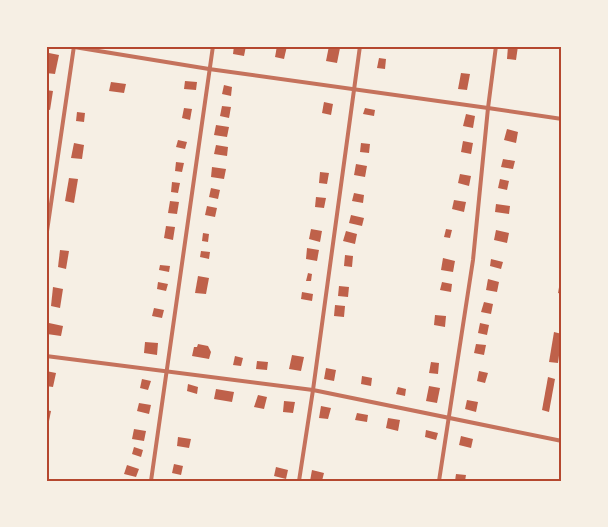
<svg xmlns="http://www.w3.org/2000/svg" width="608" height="527" viewBox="0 0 608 527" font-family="'Open Sans',sans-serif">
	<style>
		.building { fill: #bf614a }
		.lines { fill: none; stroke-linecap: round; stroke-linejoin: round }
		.minor { stroke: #c5725c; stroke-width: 4 }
		.neatline { fill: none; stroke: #b5482f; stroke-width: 2 }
	</style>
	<rect width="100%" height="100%" fill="#f6efe4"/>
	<!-- building -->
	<g class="building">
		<polygon points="234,46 246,46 244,56 233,54"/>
		<polygon points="277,46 287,46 284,59 275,57"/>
		<polygon points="329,46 340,48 337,63 326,61"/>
		<polygon points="508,46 518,46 516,60 507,59"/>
		<polygon points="49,53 59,55 55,74 46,73 46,65"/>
		<polygon points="379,58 386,59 385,69 377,68"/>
		<polygon points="461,73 470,74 467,90 458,89"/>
		<polygon points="185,81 197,82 196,90 184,89"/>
		<polygon points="111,82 126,84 124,93 109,91"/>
		<polygon points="224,85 232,87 231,96 222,94"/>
		<polygon points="46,90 53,91 50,110 46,109"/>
		<polygon points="324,102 333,104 331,115 322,113"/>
		<polygon points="222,106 231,107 229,118 220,116"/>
		<polygon points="184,108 192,109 190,120 182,118"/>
		<polygon points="365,108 375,110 374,116 363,114"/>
		<polygon points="77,112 85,113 84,122 76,121"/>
		<polygon points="466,114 475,116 473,128 463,126"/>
		<polygon points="216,125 229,127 227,137 214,135"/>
		<polygon points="507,129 518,132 516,143 504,140"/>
		<polygon points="178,140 187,142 185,149 176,147"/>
		<polygon points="463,141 473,143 471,154 461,152"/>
		<polygon points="74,143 84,145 82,159 71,158"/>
		<polygon points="361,143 370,144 369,153 360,152"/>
		<polygon points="216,145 228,147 227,156 214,154"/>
		<polygon points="503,159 515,161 513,169 501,167"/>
		<polygon points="176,162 184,163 182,172 175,171"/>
		<polygon points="356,164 367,166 365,177 354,175"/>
		<polygon points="212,167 226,169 224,179 211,177"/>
		<polygon points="320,172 329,173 327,184 319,183"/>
		<polygon points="460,174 471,176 469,186 458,183"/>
		<polygon points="69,178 78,179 74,203 65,201"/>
		<polygon points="500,179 509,181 507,190 498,188"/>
		<polygon points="172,182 180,183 178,193 171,192"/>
		<polygon points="211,188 220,190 218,199 209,197"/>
		<polygon points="354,193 364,195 363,203 352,201"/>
		<polygon points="316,197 326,198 324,208 315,207"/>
		<polygon points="454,200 466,202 464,212 452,209"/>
		<polygon points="170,201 179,202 177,214 168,213"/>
		<polygon points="496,204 510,206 509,214 495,212"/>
		<polygon points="207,206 217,208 215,217 205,215"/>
		<polygon points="351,215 364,218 362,226 349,223"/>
		<polygon points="166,226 175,227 173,240 164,238"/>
		<polygon points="311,229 322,231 320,242 309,239"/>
		<polygon points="446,229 452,230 450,238 444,237"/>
		<polygon points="496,230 509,233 507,243 494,240"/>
		<polygon points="346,231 357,234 355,244 343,241"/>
		<polygon points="203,233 209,234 208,242 202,241"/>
		<polygon points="307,248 319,250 317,261 306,259"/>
		<polygon points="60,250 69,251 66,269 58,267"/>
		<polygon points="201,251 210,252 209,259 200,257"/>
		<polygon points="345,255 353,256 352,267 344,266"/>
		<polygon points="443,258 455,261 453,272 441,270"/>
		<polygon points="491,259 503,262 501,269 490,266"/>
		<polygon points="160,265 170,266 169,272 159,270"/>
		<polygon points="308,273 312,274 311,281 306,281"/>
		<polygon points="198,276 209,278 206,294 195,293"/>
		<polygon points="561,276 562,276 562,294 558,293"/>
		<polygon points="488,279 499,282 497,292 486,290"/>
		<polygon points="158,282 168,284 166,291 157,289"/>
		<polygon points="442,282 452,284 451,292 440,290"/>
		<polygon points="339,286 349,287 348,297 338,296"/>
		<polygon points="53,287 63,289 60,308 51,306"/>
		<polygon points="302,292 313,294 312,301 301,299"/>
		<polygon points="484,302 493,304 491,314 481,312"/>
		<polygon points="335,305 345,306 344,317 334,316"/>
		<polygon points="154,308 164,310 162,318 152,316"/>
		<polygon points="435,315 446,316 445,327 434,325"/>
		<polygon points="49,323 63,326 61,336 47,334"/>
		<polygon points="480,323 489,325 487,335 478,333"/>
		<polygon points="554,332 562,334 558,363 549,362"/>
		<polygon points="145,342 158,343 157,355 144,353"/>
		<polygon points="198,344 208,346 211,352 209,359 192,356 194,347 197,347"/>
		<polygon points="476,344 486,345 484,355 474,353"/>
		<polygon points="292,355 304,357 301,371 289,369"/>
		<polygon points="235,356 243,358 241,366 233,365"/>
		<polygon points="257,361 268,362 267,370 256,369"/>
		<polygon points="431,362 439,363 438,374 429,373"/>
		<polygon points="326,368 336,370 334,381 324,379"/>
		<polygon points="46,371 56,373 53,387 46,386"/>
		<polygon points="479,371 488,373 485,383 477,381"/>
		<polygon points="362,376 372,378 371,386 361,384"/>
		<polygon points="548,377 555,379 549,412 542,410"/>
		<polygon points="142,379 151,381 148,390 140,388"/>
		<polygon points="188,384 198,387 197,394 187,391"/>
		<polygon points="429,386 440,388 437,403 426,401"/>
		<polygon points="398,387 406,389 405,396 396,394"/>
		<polygon points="216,389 234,392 232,402 214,399"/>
		<polygon points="258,395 267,397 264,409 254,407"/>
		<polygon points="467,400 478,402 476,412 465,409"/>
		<polygon points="284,401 295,402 293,413 283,412"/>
		<polygon points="139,403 151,405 149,414 137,411"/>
		<polygon points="321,406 331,408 328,419 319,418"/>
		<polygon points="46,410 51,411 49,421 46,420"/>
		<polygon points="357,413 368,415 367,422 355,420"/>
		<polygon points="388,418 400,420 398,431 386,428"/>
		<polygon points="134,429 146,431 144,441 132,439"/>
		<polygon points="426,430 438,433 436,440 425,437"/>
		<polygon points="461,436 473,439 471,448 459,445"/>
		<polygon points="178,437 191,439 189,448 177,446"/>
		<polygon points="134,447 143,450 141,457 132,454"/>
		<polygon points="174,464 183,466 181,475 172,473"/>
		<polygon points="127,465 139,469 136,477 124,474"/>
		<polygon points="276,467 288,470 286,479 274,476"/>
		<polygon points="312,470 324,473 322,481 310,481"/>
		<polygon points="456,474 466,475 465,481 455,481"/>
	</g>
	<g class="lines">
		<!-- minor -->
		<g class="minor">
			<polyline points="68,46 209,69 488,108 562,119"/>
			<polyline points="46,238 74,46"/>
			<polyline points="46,356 313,390 562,441"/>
			<polyline points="151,481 213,46"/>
			<polyline points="299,481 313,390 360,46"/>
			<polyline points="439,481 473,260 488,108 496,46"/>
		</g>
	</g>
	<!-- border -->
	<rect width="608" height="527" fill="none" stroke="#f6efe4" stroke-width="95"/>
	<rect x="48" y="48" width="512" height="432" class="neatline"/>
</svg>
